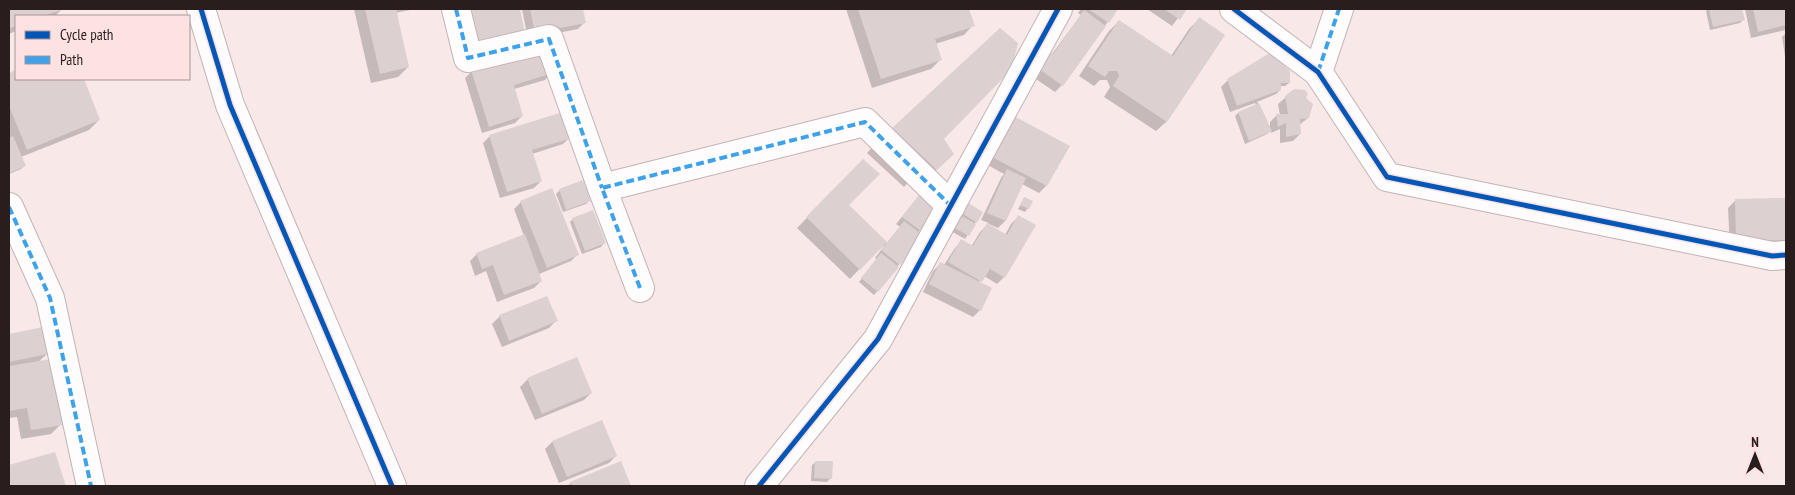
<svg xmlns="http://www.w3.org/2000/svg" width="1795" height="495" viewBox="0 0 1795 495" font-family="'PT Sans Narrow',sans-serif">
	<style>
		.shadow { fill: #0003 }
		.building { fill: #ddd0d0 }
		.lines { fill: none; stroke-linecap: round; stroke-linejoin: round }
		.minor-casing { stroke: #c2b4b4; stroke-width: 30 }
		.minor { stroke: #fefcfc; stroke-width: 28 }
		.quiet { stroke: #3ea2ea; stroke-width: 4; stroke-dasharray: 8 4; stroke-linecap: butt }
		.cycleway-casing { stroke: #fee2e2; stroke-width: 8 }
		.cycleway { stroke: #0057b8; stroke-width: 5 }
	</style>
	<rect width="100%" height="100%" fill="#f8e8e8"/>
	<!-- shadow -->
	<g class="shadow">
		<polygon points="9,9 62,9 55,16 16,16 16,31 9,34"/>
		<polygon points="354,9 415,9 395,13 408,67 398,77 371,83"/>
		<polygon points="522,9 582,9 585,22 578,29 528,39"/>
		<polygon points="846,9 968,9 973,25 964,35 935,44 940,60 931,69 872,88"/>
		<polygon points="1081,9 1117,9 1062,85 1055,92 1030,75 1052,54 1081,15 1078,13"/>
		<polygon points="1147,9 1185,9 1172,26"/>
		<polygon points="1708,9 1741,9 1743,20 1740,23 1710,30 1706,11"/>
		<polygon points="1745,9 1786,9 1786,30 1751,38"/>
		<polygon points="1199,19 1224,35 1166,122 1156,131 1104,97 1110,87 1107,80 1100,80 1094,86 1079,76 1109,31 1119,21 1171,56 1189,29"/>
		<polygon points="1001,30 943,139 953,153 926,179 883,139"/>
		<polygon points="1786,33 1786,63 1782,37"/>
		<polygon points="16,71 16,79 82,79 99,120 89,130 21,157 25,165 21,169 9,174 9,74"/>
		<polygon points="472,71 552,72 545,80 514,89 522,116 515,123 482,133 465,78"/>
		<polygon points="1228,80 1289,83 1285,86 1280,86 1280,90 1276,94 1257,102 1270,130 1270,122 1277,115 1280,115 1278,104 1286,97 1304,98 1308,118 1299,125 1300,134 1293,141 1280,143 1280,129 1271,133 1271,130 1267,134 1245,144 1235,116 1238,113 1256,105 1255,103 1230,112 1221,87"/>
		<polygon points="1006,123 1068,146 1046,186 1039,193 1022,184 1005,221 998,228 989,224 988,225 1005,235 1011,224 1018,217 1004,277 997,284 984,276 979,283 980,310 973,317 923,292 933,271 940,264 944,265 955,248 962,241 971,247 980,232 989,223 981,220 1001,178 1004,174 984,163"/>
		<polygon points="490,136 570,137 563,144 532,154 541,181 534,188 500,198 483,143"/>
		<polygon points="877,142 915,175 904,187 867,153"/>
		<polygon points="864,160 847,206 887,243 900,227 896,224 925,189 942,202 918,233 899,264 874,295 859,282 877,259 875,258 884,246 882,245 850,279 797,228"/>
		<polygon points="560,190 589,201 586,204 563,212 556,194"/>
		<polygon points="1024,199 1028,208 1025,212 1018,209"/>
		<polygon points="1786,199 1786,247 1730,249 1728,208 1735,201"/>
		<polygon points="521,202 578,254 571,261 539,274 541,281 534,288 497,302 486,271 475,276 470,261 477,254 524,236 514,209"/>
		<polygon points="957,203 976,222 965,239 949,230"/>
		<polygon points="573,219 604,243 601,247 582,254 570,222"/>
		<polygon points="547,298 556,321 549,328 502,347 492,324 500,316"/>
		<polygon points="42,328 47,354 38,362 61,424 51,434 21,439 17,417 9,418 9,335"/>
		<polygon points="577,359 591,393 584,400 535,420 520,387 527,380"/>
		<polygon points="601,422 616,456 609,463 559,483 545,449 552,442"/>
		<polygon points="54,453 64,486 9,486 9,467"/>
		<polygon points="816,462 831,478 827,482 811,481 812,465"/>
		<polygon points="620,463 630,486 567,486 571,483"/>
	</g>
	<!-- building -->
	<g class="building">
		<polygon points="9,9 64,9 43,16 16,16 16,26 9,28"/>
		<polygon points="365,9 396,9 409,67 380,74"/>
		<polygon points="466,9 520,9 526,38 474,48"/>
		<polygon points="530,9 583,9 586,23 535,33"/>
		<polygon points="858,9 969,9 975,26 935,39 942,60 881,79"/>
		<polygon points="1088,9 1118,9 1109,23"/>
		<polygon points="1164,9 1187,9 1180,20"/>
		<polygon points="1709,9 1742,9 1745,20 1713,27"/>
		<polygon points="1753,9 1786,9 1786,25 1758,32"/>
		<polygon points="1084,10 1106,26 1063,86 1036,67 1048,50 1053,54"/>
		<polygon points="1199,17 1225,35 1167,122 1113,86 1119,76 1117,71 1109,71 1105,77 1088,66 1119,20 1173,56"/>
		<polygon points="1000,28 1018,43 1011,70 944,139 954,154 937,170 892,128"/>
		<polygon points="545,47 553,73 514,85 523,116 489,127 471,70"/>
		<polygon points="1268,54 1275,57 1290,71 1290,83 1281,83 1281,90 1237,106 1227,79"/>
		<polygon points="16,70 16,79 84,79 100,120 27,150 9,106 9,73"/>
		<polygon points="1294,89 1305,90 1308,94 1306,98 1313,104 1309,118 1300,119 1301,134 1286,137 1286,123 1278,127 1276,114 1288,114 1285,96"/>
		<polygon points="1259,103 1272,131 1249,141 1238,112"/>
		<polygon points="563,112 572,138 532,150 542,181 507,192 489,135"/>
		<polygon points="1012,115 1070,146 1047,186 990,156"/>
		<polygon points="13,136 26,166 9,173 9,138"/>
		<polygon points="863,159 880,174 849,205 887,242 860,270 806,217"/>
		<polygon points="1007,169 1026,178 1006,221 987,213"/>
		<polygon points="583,180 591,201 566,210 559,189"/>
		<polygon points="925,187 944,202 921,231 902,217"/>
		<polygon points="552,188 579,255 547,268 520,201"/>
		<polygon points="1024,197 1033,201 1029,209 1020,205"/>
		<polygon points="960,198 983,212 977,223 954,208"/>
		<polygon points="1786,198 1786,240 1736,242 1735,199"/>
		<polygon points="593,210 606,243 585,251 572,218"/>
		<polygon points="958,214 976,224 969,236 951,226"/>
		<polygon points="1018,215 1036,225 1005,278 990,269 982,282 948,262 961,239 973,246 987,223 1007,235"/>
		<polygon points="904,221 924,236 900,265 881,250"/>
		<polygon points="525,234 542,281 504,295 493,265 482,269 476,253"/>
		<polygon points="881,253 899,267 878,292 861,278"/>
		<polygon points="940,262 992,288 981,311 929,284"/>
		<polygon points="547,296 558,321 509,341 499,315"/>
		<polygon points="43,327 48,354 9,362 9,334"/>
		<polygon points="577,357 592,393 542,414 527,378"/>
		<polygon points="51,359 63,425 31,430 27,408 9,411 9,366"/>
		<polygon points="602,420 617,456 567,477 552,441"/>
		<polygon points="55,452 66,486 9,486 9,465"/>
		<polygon points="621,461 631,486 572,486 570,482"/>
		<polygon points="815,461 833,461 832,479 814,478"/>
	</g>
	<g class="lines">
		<defs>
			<g id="minor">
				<polyline points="201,9 230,105 392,486"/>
				<polyline points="456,9 468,58 549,39 602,188"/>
				<polyline points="1234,9 1318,72 1387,177 1772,256 1786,255"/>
				<polyline points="1318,72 1339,9"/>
				<polyline points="9,207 50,298 91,486"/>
				<polyline points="640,288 602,188 865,122 951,206"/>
				<polyline points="759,486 878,339 1058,9"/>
			</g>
		</defs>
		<!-- minor casing -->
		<use href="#minor" class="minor-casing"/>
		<!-- minor -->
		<use href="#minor" class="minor"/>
		<!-- quiet -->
		<g class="quiet">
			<polyline points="456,9 468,58 549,39 602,188"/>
			<polyline points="1318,72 1339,9"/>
			<polyline points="9,207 50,298 91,486"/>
			<polyline points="640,288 602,188 865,122 951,206"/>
		</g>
		<defs>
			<g id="cycleway">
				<polyline points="201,9 230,105 392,486"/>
				<polyline points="1234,9 1318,72 1387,177 1772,256 1786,255"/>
				<polyline points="759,486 878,339 1058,9"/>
			</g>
		</defs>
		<!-- cycleway casing -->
		<use href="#cycleway" class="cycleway-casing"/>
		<!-- cycleway -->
		<use href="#cycleway" class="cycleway"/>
	</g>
	<!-- border -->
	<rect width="1795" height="495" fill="none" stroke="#2a1d1d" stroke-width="20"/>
	<!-- legend -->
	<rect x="15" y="15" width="175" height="65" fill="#fee2e2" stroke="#a99393"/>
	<rect x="25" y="31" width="25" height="8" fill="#0057b8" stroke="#a99393"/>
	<text x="60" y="40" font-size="15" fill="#2a1d1d">Cycle path</text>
	<rect x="25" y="56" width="25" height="8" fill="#3ea2ea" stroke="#a99393"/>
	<text x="60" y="65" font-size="15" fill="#2a1d1d">Path</text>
	<!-- north arrow -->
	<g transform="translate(1755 455)" stroke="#fee2e2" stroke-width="4" paint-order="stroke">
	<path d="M0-4L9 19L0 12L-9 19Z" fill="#2a1d1d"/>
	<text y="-8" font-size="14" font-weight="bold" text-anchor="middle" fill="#2a1d1d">N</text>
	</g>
</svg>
